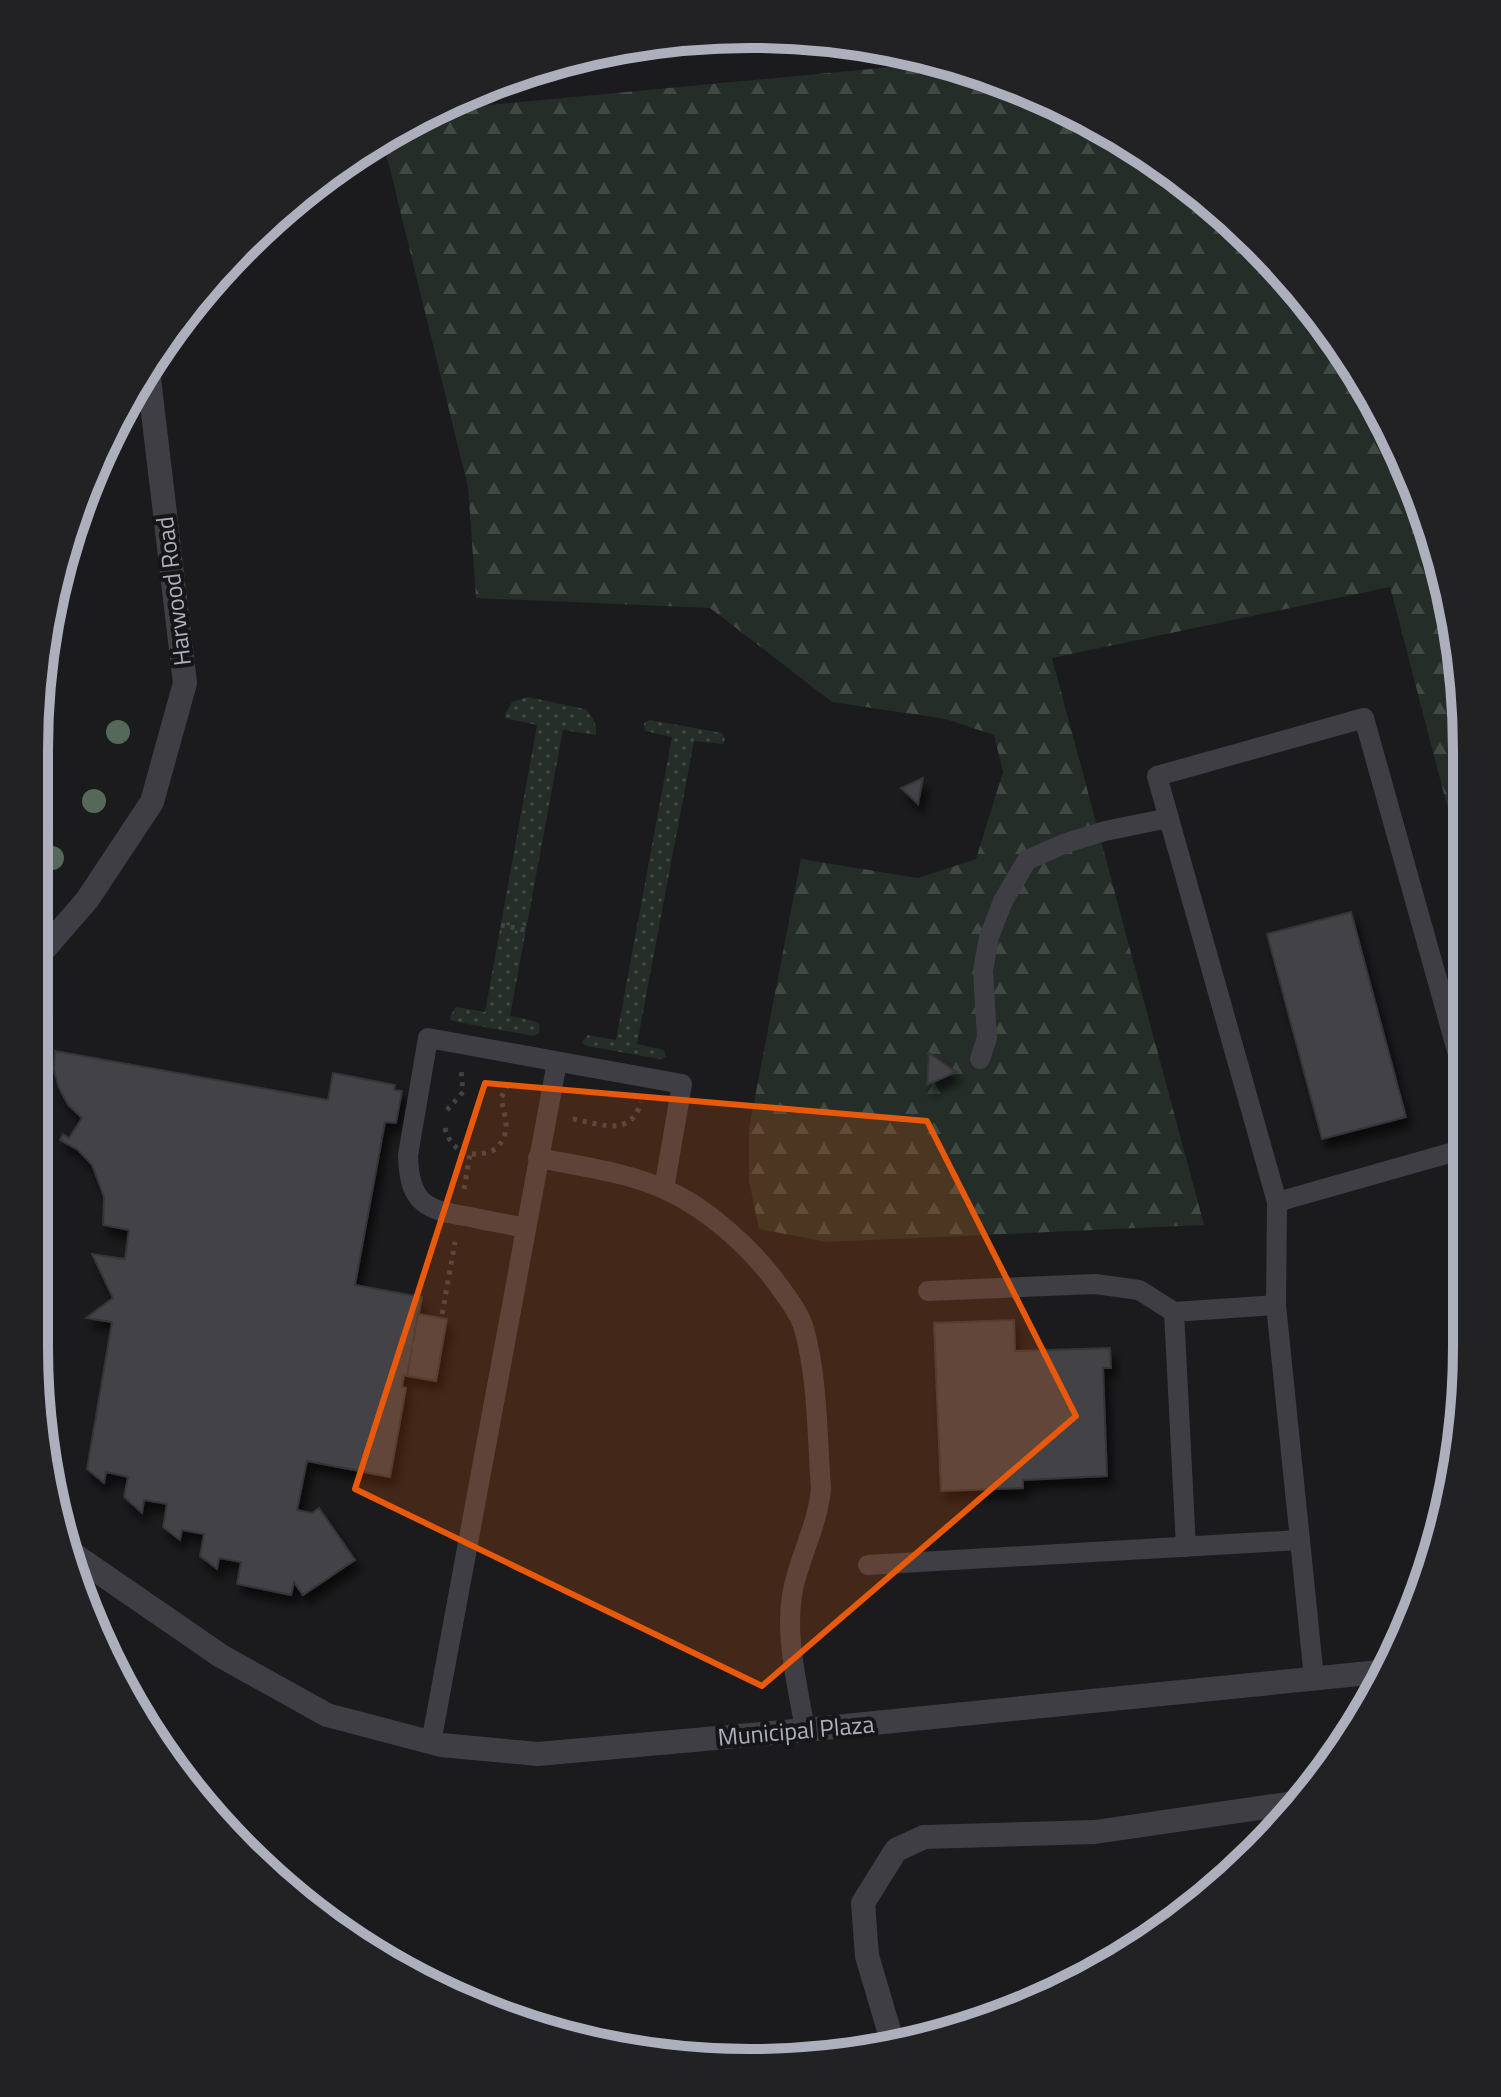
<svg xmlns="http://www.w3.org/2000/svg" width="1501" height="2097" viewBox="0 0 1501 2097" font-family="'Titillium Web',sans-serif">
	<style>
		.grass { fill: url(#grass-dots) }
		.forest { fill: url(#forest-firs) }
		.building { fill: #424347; stroke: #353539; stroke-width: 2; filter: url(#shadow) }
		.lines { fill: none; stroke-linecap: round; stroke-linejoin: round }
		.path { stroke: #424249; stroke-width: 5; stroke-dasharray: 4 6; stroke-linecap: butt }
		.lane { stroke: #3e3e44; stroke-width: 20 }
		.street { stroke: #3e3e44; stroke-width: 24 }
		.tree { fill: #55685a }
		.marked { fill: #e8590c; fill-opacity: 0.2; stroke: #e8590c; stroke-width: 6; stroke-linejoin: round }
		.labels { text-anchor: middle; stroke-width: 8; stroke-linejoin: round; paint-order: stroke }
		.street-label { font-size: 24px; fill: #adafbc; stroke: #161618 }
		.rim { fill: none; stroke: #adafbc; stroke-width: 10 }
	</style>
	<defs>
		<pattern id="grass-dots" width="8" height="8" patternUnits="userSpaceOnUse" patternTransform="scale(2)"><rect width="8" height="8" fill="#242d27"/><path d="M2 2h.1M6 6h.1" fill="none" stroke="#414944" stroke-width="1.8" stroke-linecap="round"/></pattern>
		<pattern id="forest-firs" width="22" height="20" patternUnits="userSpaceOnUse" patternTransform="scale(2)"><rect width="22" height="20" fill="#242d27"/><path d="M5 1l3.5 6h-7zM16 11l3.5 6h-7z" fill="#414944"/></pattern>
		<filter id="shadow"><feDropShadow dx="5" dy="9" stdDeviation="4" flood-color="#0009"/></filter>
	</defs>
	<rect width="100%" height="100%" fill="#1b1b1d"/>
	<!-- grass -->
	<g class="grass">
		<path d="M528,697l57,12c8,7 12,15 11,26l-33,-5 -53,286 24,5 6,4 -1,8 -5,3 -77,-14 -6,-2 -1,-4 6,-9 29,5 52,-287 -32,-7v-4l7,-12z"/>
		<polygon points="650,720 722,733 725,739 723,744 694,741 637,1044 664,1050 666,1057 660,1059 586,1046 582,1042 588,1035 616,1040 672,737 645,731 644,723"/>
	</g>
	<!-- forest -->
	<polygon class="forest" points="945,62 1068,108 1187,182 1289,278 1412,476 1461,657 1462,863 1390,587 1052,658 1204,1225 827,1242 759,1229 749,1181 749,1128 801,859 918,878 976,859 1003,772 994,735 946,719 832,702 710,608 476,598 468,487 382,137 393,130 436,110"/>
	<!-- building -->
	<g class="building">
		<polygon points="923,778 918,804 901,788"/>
		<polygon points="1351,912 1406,1117 1322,1139 1267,934"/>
		<polygon points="55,1051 328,1100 333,1073 395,1085 394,1090 402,1091 396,1123 385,1122 355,1285 422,1297 407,1376 404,1375 402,1387 406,1388 390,1477 307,1461 297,1510 312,1513 319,1508 355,1560 303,1595 294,1582 291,1595 237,1584 241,1562 219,1558 217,1569 200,1556 204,1534 182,1530 180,1540 163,1527 167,1504 144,1500 142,1513 124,1497 128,1477 106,1472 104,1483 87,1469 112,1322 86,1318 113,1298 92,1254 125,1259 129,1230 103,1225 104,1197 92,1165 78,1150 60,1140 63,1134 69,1138 82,1118 68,1105 59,1088 54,1070"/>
		<polygon points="929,1053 956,1072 927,1085"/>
		<polygon points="1465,1260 1465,1321 1464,1321 1449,1264"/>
		<polygon points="418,1314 447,1319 436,1381 407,1376"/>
		<polygon points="1014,1320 1015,1351 1110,1348 1111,1368 1103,1368 1107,1476 1023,1480 1023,1488 941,1491 934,1323"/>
	</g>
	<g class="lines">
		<!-- path -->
		<g class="path">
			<polyline points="501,925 525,930"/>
			<polyline points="447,1110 463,1092 461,1070"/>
			<path d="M573,1119c27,5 58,19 68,-17"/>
			<path d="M445,1128c6,25 28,32 51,21 16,-18 9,-30 5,-51l9,-17"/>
			<polyline points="464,1189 470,1154"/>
			<polyline points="412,1345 436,1349 455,1242"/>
		</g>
		<!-- lane -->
		<g class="lane">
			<polyline points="980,1059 987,1038 983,971 989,937 1003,901 1027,860 1066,843 1105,831 1169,818"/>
			<path d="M538,1158c42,8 87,14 126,31 42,18 85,57 112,93 10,14 24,31 28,47 14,49 13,109 17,159 -3,38 -23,71 -29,107 -7,45 6,91 13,135"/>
			<polyline points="1277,1202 1464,1149"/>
			<path d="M525,1228c-18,-4 -37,-7 -55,-11 -43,-7 -61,-12 -62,-62l20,-117 254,46 -18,105"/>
			<polyline points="928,1291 1095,1284 1139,1290 1174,1312 1276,1305"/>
			<polyline points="1174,1312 1186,1547"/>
			<polyline points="868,1565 1300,1540"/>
			<polyline points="1314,1678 1276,1305 1277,1202 1157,776 1364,718 1463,1072"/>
			<polyline points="431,1743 557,1062"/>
		</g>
		<!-- street -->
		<g class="street">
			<polyline points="34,961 87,900 152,802 185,683 148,370"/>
			<polyline points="67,1550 221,1656 327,1715 441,1745 538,1754 805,1730 1389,1671"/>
			<polyline points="893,2044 867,1956 863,1903 896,1850 924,1837 1095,1832 1301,1802"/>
		</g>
	</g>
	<!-- trees -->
	<g class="tree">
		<circle cx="118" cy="732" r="12"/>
		<circle cx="94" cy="801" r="12"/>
		<circle cx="52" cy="858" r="12"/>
	</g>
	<!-- marked area -->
	<path class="marked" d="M485,1083l442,38 149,295 -314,270 -407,-197z"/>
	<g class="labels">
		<!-- street labels -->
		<g class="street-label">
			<text transform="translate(174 591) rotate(-97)" y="8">Harwood Road</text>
			<text transform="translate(796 1731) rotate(-5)" y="8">Municipal Plaza</text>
		</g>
	</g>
	<!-- crop -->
	<path d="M0 0H1501V2097H0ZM750 48H751A702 702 0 0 1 1453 750V1347A702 702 0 0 1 751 2049H750A702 702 0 0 1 48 1347V750A702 702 0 0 1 750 48Z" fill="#222225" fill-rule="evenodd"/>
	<path class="rim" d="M750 48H751A702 702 0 0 1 1453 750V1347A702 702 0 0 1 751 2049H750A702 702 0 0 1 48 1347V750A702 702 0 0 1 750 48Z"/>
</svg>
